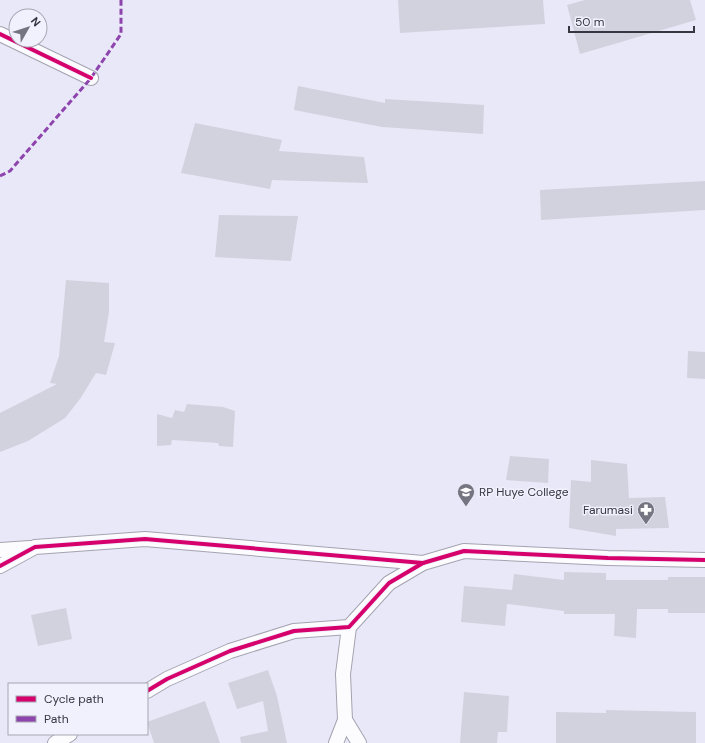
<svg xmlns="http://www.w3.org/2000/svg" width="705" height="743" viewBox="0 0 705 743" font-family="'DM Sans',sans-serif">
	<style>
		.building { fill: #d2d2df }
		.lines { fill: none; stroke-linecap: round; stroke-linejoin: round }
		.street-casing { stroke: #a4a3b0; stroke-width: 16 }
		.street { stroke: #fcfcfe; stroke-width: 14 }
		.quiet { stroke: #8e44ad; stroke-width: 3; stroke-dasharray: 6 3; stroke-linecap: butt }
		.cycleway-casing { stroke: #f1f1fd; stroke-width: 6 }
		.cycleway { stroke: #d6006c; stroke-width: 4 }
		.labels { text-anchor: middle; stroke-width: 3; stroke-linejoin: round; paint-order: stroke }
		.poi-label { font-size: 12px; fill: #363641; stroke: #f1f1fd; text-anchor: start }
	</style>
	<rect width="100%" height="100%" fill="#e9e8f9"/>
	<!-- building -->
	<g class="building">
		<polygon points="398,0 543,0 545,24 400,33"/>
		<polygon points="585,0 690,0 696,20 580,54 567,5"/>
		<polygon points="298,86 385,103 385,99 484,105 483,134 382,127 294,110"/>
		<polygon points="195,123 282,140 279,151 364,157 368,183 272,180 270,189 181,173"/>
		<polygon points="705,181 705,210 541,220 540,190"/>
		<polygon points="219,215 298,216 291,261 215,257"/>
		<polygon points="66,280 109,283 109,312 104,342 115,343 106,375 96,373 80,399 65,418 28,441 0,452 0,413 57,384 50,383 59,356"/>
		<polygon points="688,351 705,352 705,379 687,378"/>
		<polygon points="187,404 223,407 235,411 233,447 219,446 218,443 172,440 171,445 157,446 157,414 172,418 175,410 184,412"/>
		<polygon points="510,456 549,459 548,483 506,480"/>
		<polygon points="591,460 627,464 629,498 665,497 669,528 616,529 616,536 569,528 571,480 591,482"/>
		<polygon points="564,572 606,573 606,580 668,580 668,577 705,577 705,613 668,613 668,609 637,609 636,638 614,636 615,614 564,614 564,611 507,604 505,626 461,622 464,586 512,590 514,574 564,580"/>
		<polygon points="66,608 72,639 38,646 31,615"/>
		<polygon points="268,670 277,696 287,743 241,743 240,737 268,731 263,701 237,709 228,683"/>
		<polygon points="464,692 509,696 507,732 498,732 497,743 460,743"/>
		<polygon points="205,701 220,743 154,743 147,722"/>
		<polygon points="606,710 696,712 696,743 556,743 556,712 606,713"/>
	</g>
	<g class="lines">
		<defs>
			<g id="street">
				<polyline points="0,34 91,78"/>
				<polyline points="0,550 30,548"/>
				<polyline points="0,566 35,547 145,539 423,563"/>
				<polyline points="147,691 167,679 230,651 294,631 349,627 389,583 423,563 464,551 608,558 705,560"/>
				<polyline points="345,720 359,743"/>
				<polyline points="55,743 70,734"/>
				<polyline points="336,743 345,720 343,674 349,627"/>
			</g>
		</defs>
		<!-- street casing -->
		<use href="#street" class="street-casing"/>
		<!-- street -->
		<use href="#street" class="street"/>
		<!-- quiet -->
		<polyline class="quiet" points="0,176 10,171 91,78 121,34 121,0"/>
		<defs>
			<g id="cycleway">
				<polyline points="0,34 91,78"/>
				<polyline points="0,566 35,547 145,539 423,563"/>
				<polyline points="147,691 167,679 230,651 294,631 349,627 389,583 423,563 464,551 608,558 705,560"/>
			</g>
		</defs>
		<!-- cycleway casing -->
		<use href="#cycleway" class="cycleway-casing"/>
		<!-- cycleway -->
		<use href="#cycleway" class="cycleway"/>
	</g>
	<!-- icons -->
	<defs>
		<symbol id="university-pin" viewBox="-11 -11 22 30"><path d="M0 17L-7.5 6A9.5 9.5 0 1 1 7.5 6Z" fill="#757481" stroke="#f1f1fd"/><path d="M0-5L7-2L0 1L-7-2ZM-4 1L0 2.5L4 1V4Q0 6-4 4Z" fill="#fff"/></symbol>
		<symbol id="pharmacy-pin" viewBox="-11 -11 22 30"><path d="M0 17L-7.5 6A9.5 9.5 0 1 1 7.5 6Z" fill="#757481" stroke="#f1f1fd"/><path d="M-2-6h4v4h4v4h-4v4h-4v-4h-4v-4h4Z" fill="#fff"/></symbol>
	</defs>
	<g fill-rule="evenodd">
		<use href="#university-pin" x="456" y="482" width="20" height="27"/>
		<use href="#pharmacy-pin" x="636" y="500" width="20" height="27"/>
	</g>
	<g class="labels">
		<!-- poi labels -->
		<g class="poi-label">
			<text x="479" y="496">RP Huye College</text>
			<text x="633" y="514" text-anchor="end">Farumasi</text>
		</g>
	</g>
	<!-- legend -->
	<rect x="8" y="683" width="140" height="52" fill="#f1f1fd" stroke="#a6a6b2"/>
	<rect x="16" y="696" width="20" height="6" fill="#d6006c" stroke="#a6a6b2"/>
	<text x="44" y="703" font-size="12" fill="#363641">Cycle path</text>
	<rect x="16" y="716" width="20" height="6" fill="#8e44ad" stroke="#a6a6b2"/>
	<text x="44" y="723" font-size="12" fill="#363641">Path</text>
	<!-- north arrow -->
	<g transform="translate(28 28) rotate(51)"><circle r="19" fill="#f1f1fd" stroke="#a6a6b2"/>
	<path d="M0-3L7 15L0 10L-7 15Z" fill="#757481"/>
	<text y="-6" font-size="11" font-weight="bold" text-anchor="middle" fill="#363641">N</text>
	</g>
	<!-- scale -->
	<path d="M569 26v6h125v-6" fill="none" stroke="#363641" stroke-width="2"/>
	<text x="575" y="26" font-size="12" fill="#363641" stroke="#f1f1fd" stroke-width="3" paint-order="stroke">50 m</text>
</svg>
